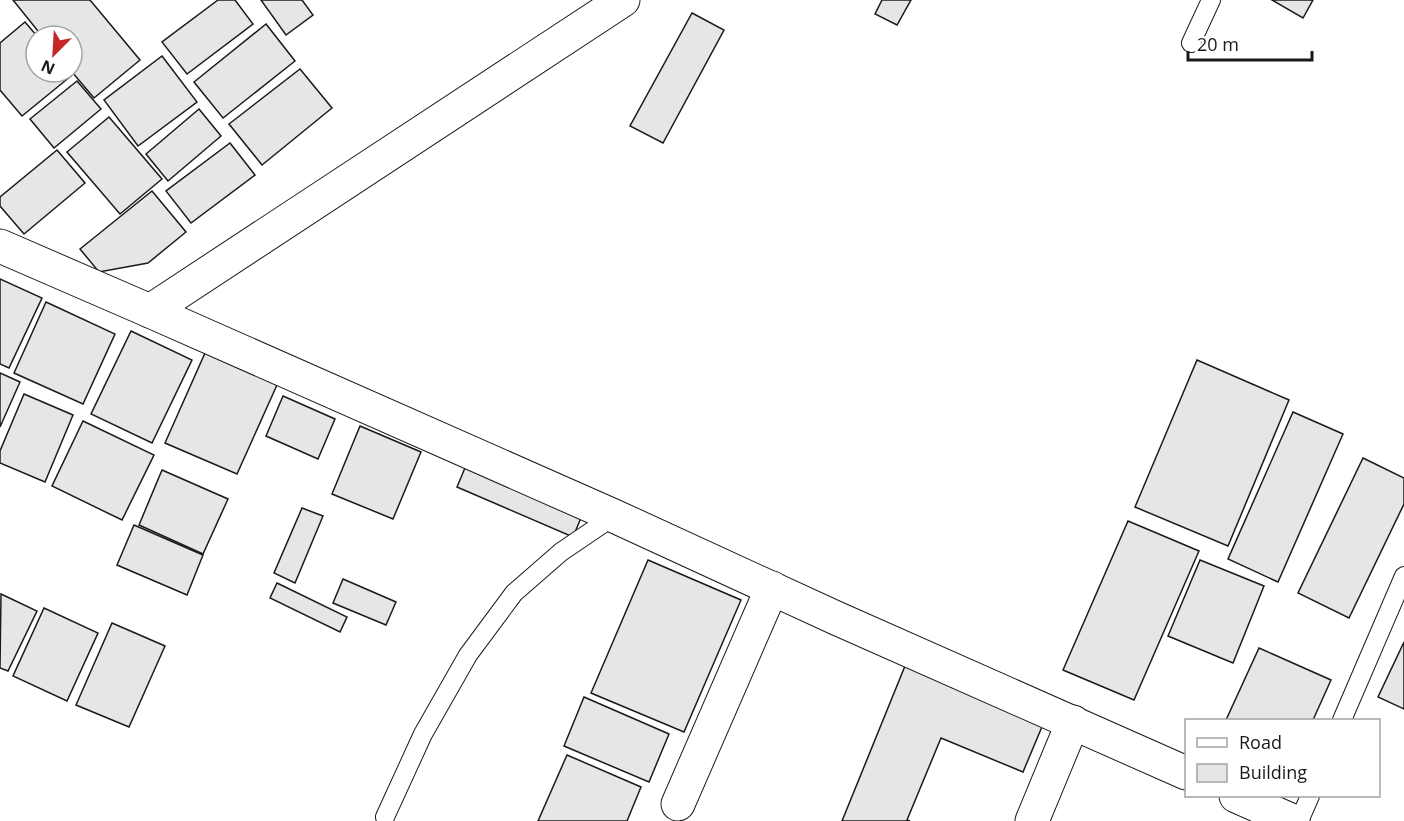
<svg xmlns="http://www.w3.org/2000/svg" width="1404" height="821" viewBox="0 0 1404 821" font-family="'Open Sans',sans-serif">
	<style>
		.building { fill: #e6e6e6; stroke: #1a1a1a; stroke-width: 1.5 }
		.lines { fill: none; stroke-linecap: round; stroke-linejoin: round }
		.lane-casing { stroke: #1a1a1a; stroke-width: 20 }
		.street-casing { stroke: #1a1a1a; stroke-width: 35 }
		.lane { stroke: #fff; stroke-width: 18 }
		.street { stroke: #fff; stroke-width: 33 }
	</style>
	<rect width="100%" height="100%" fill="#fff"/>
	<!-- building -->
	<g class="building">
		<polygon points="13,0 90,0 140,60 94,98 72,72 72,36 42,36"/>
		<polygon points="218,0 235,0 253,24 187,74 162,42"/>
		<polygon points="261,0 302,0 313,15 286,35"/>
		<polygon points="882,0 911,0 897,25 875,14"/>
		<polygon points="1272,0 1313,0 1303,18"/>
		<polygon points="692,13 724,30 663,143 630,126"/>
		<polygon points="25,22 37,36 36,72 67,72 71,76 22,116 0,90 0,43"/>
		<polygon points="266,24 295,61 223,118 194,82"/>
		<polygon points="162,56 197,102 138,146 104,100"/>
		<polygon points="300,69 332,108 262,165 229,124"/>
		<polygon points="77,81 101,109 54,148 30,119"/>
		<polygon points="199,109 221,136 168,181 146,154"/>
		<polygon points="109,117 162,179 120,214 67,152"/>
		<polygon points="230,143 255,175 191,223 166,191"/>
		<polygon points="57,150 85,183 24,234 0,206 0,197"/>
		<polygon points="152,191 186,232 148,263 99,272 80,249"/>
		<polygon points="0,279 42,298 9,368 0,364"/>
		<polygon points="46,302 115,334 83,404 14,373"/>
		<polygon points="131,331 192,360 152,443 91,414"/>
		<polygon points="205,353 277,385 237,474 165,443"/>
		<polygon points="1197,360 1289,400 1228,546 1135,507"/>
		<polygon points="0,373 20,382 0,427"/>
		<polygon points="24,394 73,415 45,482 0,463 0,451"/>
		<polygon points="283,396 335,419 318,459 266,436"/>
		<polygon points="1293,412 1343,434 1278,582 1228,559"/>
		<polygon points="83,421 154,455 122,520 52,486"/>
		<polygon points="360,426 421,452 393,519 332,494"/>
		<polygon points="1363,458 1404,478 1404,504 1349,618 1298,593"/>
		<polygon points="467,463 583,513 573,537 457,487"/>
		<polygon points="162,470 228,499 203,554 139,525"/>
		<polygon points="302,508 323,516 295,583 274,573"/>
		<polygon points="1128,521 1199,551 1134,700 1063,670"/>
		<polygon points="134,525 203,555 187,595 117,565"/>
		<polygon points="648,560 741,600 684,732 591,693"/>
		<polygon points="1200,560 1264,586 1233,663 1168,636"/>
		<polygon points="343,579 396,602 386,625 333,603"/>
		<polygon points="277,583 347,617 340,632 270,598"/>
		<polygon points="1,594 37,611 8,671 0,668"/>
		<polygon points="44,608 98,633 67,701 13,676"/>
		<polygon points="112,623 165,646 129,727 76,705"/>
		<polygon points="1404,642 1404,709 1378,697"/>
		<polygon points="1259,648 1331,680 1313,720 1226,720"/>
		<polygon points="905,666 1044,722 1023,772 941,738 907,820 910,821 842,821"/>
		<polygon points="584,697 669,734 649,782 564,746"/>
		<polygon points="567,755 641,787 627,821 538,821"/>
	</g>
	<g class="lines">
		<defs>
			<g id="lane">
				<polyline points="1191,43 1211,0"/>
				<polyline points="1342,720 1404,576"/>
				<polyline points="385,817 423,734 468,655 514,593 561,552 614,516"/>
				<polyline points="1299,821 1310,796"/>
			</g>
			<g id="street">
				<polyline points="0,246 150,311 614,516 836,618 1186,773"/>
				<polyline points="150,311 623,0"/>
				<polyline points="1236,796 1293,821"/>
				<polyline points="678,804 772,588"/>
				<polyline points="1032,821 1073,722"/>
			</g>
		</defs>
		<!-- lane casing -->
		<use href="#lane" class="lane-casing"/>
		<!-- street casing -->
		<use href="#street" class="street-casing"/>
		<!-- lane -->
		<use href="#lane" class="lane"/>
		<!-- street -->
		<use href="#street" class="street"/>
	</g>
	<!-- legend -->
	<rect x="1185" y="719" width="195" height="78" fill="#ffffff" stroke="#a3a3a3" stroke-width="1.5"/>
	<rect x="1197" y="738" width="30" height="9" fill="#ffffff" stroke="#a3a3a3" stroke-width="1.5"/>
	<text x="1239" y="749" font-size="18" fill="#1a1a1a">Road</text>
	<rect x="1197" y="764" width="30" height="18" fill="#e6e6e6" stroke="#a3a3a3" stroke-width="1.5"/>
	<text x="1239" y="779" font-size="18" fill="#1a1a1a">Building</text>
	<!-- north arrow -->
	<g transform="translate(54 54) rotate(204)"><circle r="28" fill="#ffffff" stroke="#a3a3a3" stroke-width="1.5"/>
	<path d="M0-4.5L10 22L0 15L-10 22Z" fill="#c62828"/>
	<text y="-9" font-size="16" font-weight="bold" text-anchor="middle" fill="#1a1a1a">N</text>
	</g>
	<!-- scale -->
	<path d="M1188 51v9h124v-9" fill="none" stroke="#1a1a1a" stroke-width="3"/>
	<text x="1197" y="51" font-size="18" fill="#1a1a1a" stroke="#ffffff" stroke-width="4.5" paint-order="stroke">20 m</text>
</svg>
